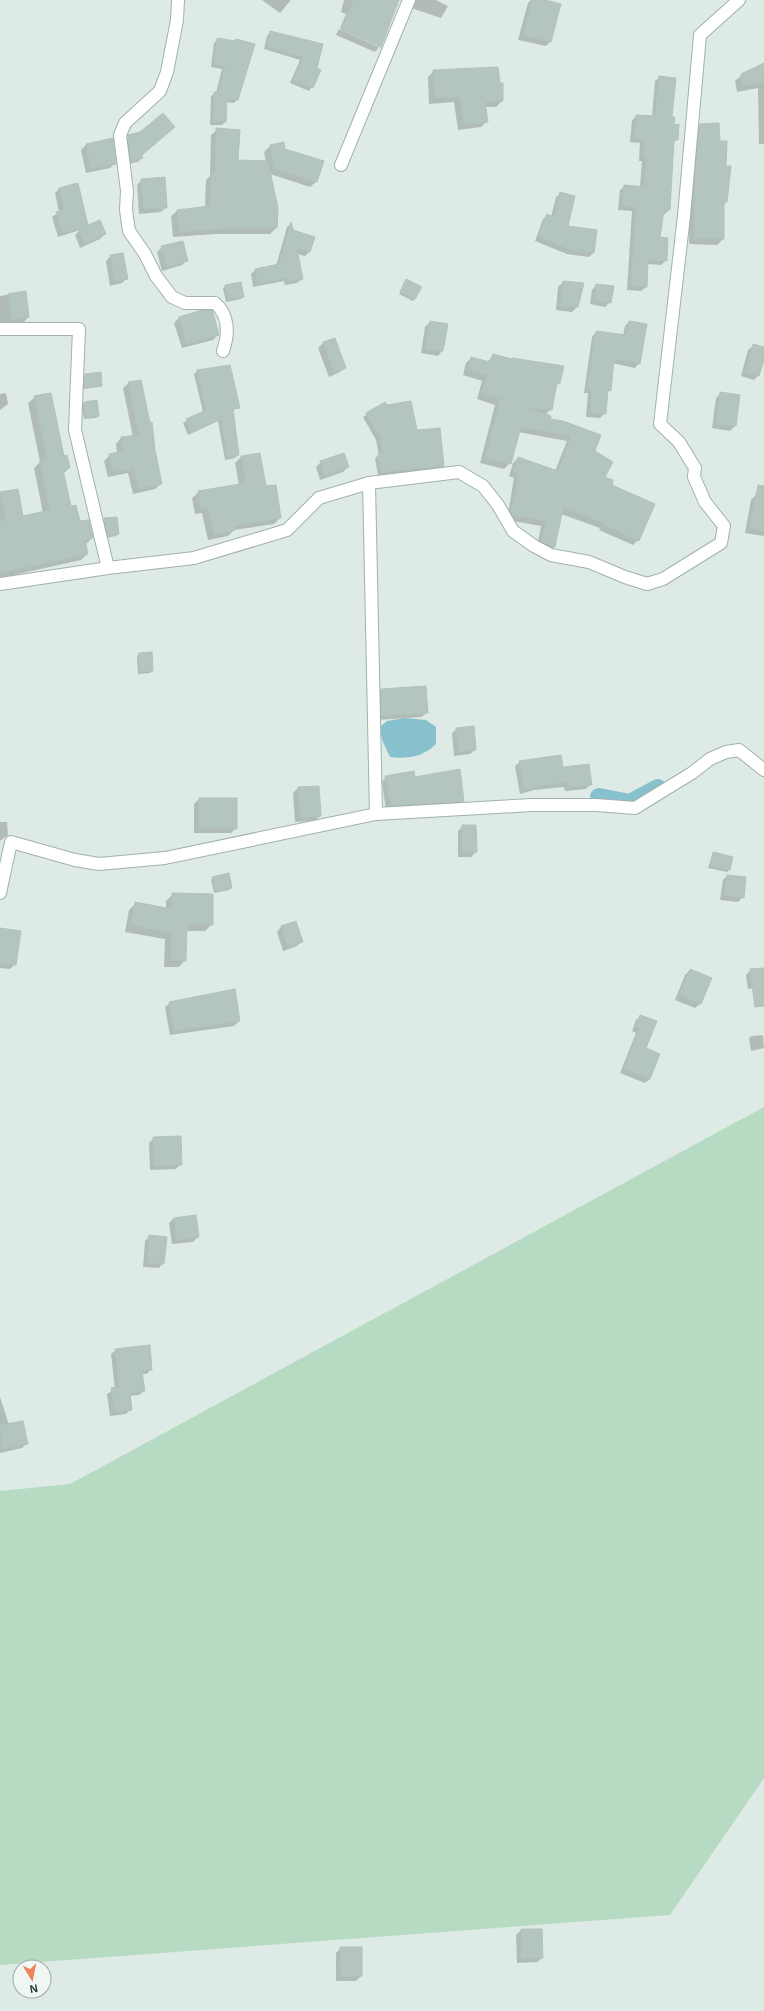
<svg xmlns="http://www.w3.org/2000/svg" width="764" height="2011" viewBox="0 0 764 2011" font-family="Helvetica,sans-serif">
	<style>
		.green { fill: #b7dbc2 }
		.water { fill: #87c1ce }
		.shadow { fill: #0003 }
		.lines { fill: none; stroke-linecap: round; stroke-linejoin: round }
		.canal { stroke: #87c1ce; stroke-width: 18 }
		.building { fill: #b4c4be; stroke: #b1c3bc }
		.minor-casing { stroke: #a1b1ac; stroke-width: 14 }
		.minor { stroke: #fff; stroke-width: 12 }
	</style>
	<rect width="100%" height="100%" fill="#deeae5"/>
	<!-- green -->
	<polygon class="green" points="764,1107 764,1778 670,1915 0,1965 0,1491 70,1484"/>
	<!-- water -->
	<path class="water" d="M405,718l21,2 10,7v17c-13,13 -28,15 -46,13l-7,-15 -4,-14 8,-7z"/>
	<!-- shadow -->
	<g class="shadow">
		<polygon points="262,0 291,0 280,13"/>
		<polygon points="344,0 398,0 380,46 375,52 336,35 339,29 379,47 379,45 340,28 346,14 341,12"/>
		<polygon points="409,0 436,0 448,6 441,18 411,8"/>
		<polygon points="531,0 541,0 550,42 546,46 518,40 528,3"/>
		<polygon points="271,32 322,45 312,87 309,91 290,83 300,60 264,49 267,36"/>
		<polygon points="217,40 237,100 234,103 226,102 225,122 222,125 210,125 211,96 216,93 222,69 211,67 214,43"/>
		<polygon points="764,64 764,144 759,144 758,88 737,92 735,81 742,75"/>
		<polygon points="434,71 502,84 502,101 496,107 485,107 487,121 481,127 458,130 454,102 429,104 428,77"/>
		<polygon points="660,77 677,139 673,143 669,210 665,214 662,214 659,238 666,260 661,265 647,264 646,287 641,291 627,290 632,211 618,210 620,190 625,186 640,187 642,161 639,161 640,143 630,142 632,121 636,116 652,117 655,81"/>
		<polygon points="700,125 719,142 725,167 726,202 723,205 723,239 717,245 689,244 690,182 694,131"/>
		<polygon points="217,130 237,161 266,162 264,152 270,146 284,150 317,181 310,187 270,174 276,228 270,234 215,234 173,237 171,216 177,211 205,208 206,180 210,176 211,135"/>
		<polygon points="140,133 142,158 138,162 127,164 125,140 129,136"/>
		<polygon points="112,139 115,163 110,168 86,173 81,150 86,145"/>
		<polygon points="142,180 166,207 161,212 139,214 137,185"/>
		<polygon points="60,188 87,224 82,229 105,234 100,239 80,248 75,235 80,230 58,237 52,217 59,212 55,193"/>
		<polygon points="561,193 566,227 593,253 589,257 567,254 535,241 543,219 547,215 551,217 556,197"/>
		<polygon points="291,224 292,231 314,237 309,252 305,256 297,254 302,279 297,283 285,285 284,281 253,287 251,274 255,270 276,266 287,227"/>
		<polygon points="162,247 187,260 182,265 162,271 157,252"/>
		<polygon points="111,256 127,278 122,283 110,286 106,261"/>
		<polygon points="563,282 577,307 572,312 556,310 558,287"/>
		<polygon points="405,283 415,299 413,301 399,294"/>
		<polygon points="596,285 610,302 605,307 590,304 592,290"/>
		<polygon points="225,286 243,297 241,299 226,302 223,288"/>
		<polygon points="25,292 28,317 24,322 0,326 0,296"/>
		<polygon points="202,312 218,335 213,340 182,348 174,323 179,318"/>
		<polygon points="430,322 442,351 438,356 421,353 425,327"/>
		<polygon points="629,322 639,363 635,368 612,363 610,390 606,394 605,413 600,418 586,417 588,393 584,393 592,337 596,332 623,336 625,326"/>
		<polygon points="334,339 345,368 340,372 329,377 318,348 323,343"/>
		<polygon points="753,346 764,348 764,356 759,375 754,380 741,376 748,350"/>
		<polygon points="493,355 559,383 555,387 551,409 545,415 593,451 603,478 611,485 638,540 633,545 599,530 600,528 561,514 554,547 549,552 537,547 541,526 507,520 514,478 509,476 513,463 518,458 555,471 567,441 518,432 510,463 504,469 480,463 495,405 477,399 482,381 463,375 466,363 471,358 487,363"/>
		<polygon points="229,366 239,407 232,411 238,455 235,458 225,460 218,421 188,435 183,423 203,412 194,374 197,371"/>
		<polygon points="85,375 101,385 99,387 83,389 83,377"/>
		<polygon points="129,383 154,451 161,484 155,489 133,494 128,473 108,477 104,461 110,455 117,454 116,444 121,438 133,437 123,388"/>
		<polygon points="6,393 8,404 0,410 0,394"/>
		<polygon points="721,393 739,395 735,426 730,431 712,428 716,398"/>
		<polygon points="35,397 69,468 63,474 70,507 92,538 85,545 87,554 81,560 0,578 0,494 23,518 43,513 34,468 40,462 28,403"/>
		<polygon points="84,403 98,416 96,418 84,419 82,405"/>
		<polygon points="385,403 416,431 443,466 439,470 378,475 375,458 379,455 376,440 363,417"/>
		<polygon points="241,457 265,488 280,518 274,524 234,530 228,536 208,540 202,513 195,514 192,498 199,492 239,485 235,463"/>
		<polygon points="321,462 348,467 343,472 320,480 316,467"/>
		<polygon points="756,495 764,497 764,536 745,533 751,500"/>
		<polygon points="104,519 118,534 116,536 106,538 102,521"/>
		<polygon points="139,654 152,671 150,673 138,674 137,656"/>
		<polygon points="381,690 427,712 422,717 377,720 376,695"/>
		<polygon points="457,729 475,750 470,754 454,756 452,733"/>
		<polygon points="520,762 562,768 591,784 586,789 565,791 564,787 534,790 520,794 515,766"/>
		<polygon points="386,777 414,779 463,801 458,805 386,810 382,782"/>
		<polygon points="298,788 320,816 315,821 295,822 293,793"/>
		<polygon points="199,799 236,828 231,833 194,833 194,804"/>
		<polygon points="0,822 7,822 8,835 0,841"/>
		<polygon points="463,826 476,852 471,857 458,857 458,831"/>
		<polygon points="713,853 729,870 727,872 708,868"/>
		<polygon points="727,876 743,897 738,902 720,900 723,880"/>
		<polygon points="213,878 231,887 229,890 214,893 211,880"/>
		<polygon points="173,894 212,924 205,931 186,931 185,960 179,967 164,967 165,939 125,932 129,910 136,903 166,909 166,901"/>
		<polygon points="281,927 302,941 297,946 283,951 277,932"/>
		<polygon points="0,929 15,964 10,969 0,968"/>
		<polygon points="764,969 764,987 748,989 746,975 751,970"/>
		<polygon points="690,970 710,979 700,1004 695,1008 675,1000 685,975"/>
		<polygon points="170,1003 239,1021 234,1026 170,1035 165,1007"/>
		<polygon points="641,1016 650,1079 645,1083 620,1073 636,1033 632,1031 636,1020"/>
		<polygon points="763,1035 764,1048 751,1051 749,1038 752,1036"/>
		<polygon points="154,1138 181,1164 176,1169 150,1170 149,1143"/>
		<polygon points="195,1216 198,1237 193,1242 172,1244 169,1223 174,1218"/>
		<polygon points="150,1236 163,1263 159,1268 143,1267 145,1241"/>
		<polygon points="116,1350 151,1369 147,1374 142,1374 144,1391 139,1395 129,1396 131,1409 126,1414 110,1416 107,1394 115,1389 111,1354"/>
		<polygon points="0,1397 9,1425 26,1444 22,1448 0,1453"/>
		<polygon points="521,1930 542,1958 537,1962 517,1963 516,1935"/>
		<polygon points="341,1948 361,1976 356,1981 336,1981 336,1953"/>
	</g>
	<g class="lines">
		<!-- canal -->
		<polyline class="canal" points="599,797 630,803 658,788"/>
	</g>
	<!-- building -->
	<g class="building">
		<polygon points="354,0 399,0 381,47 341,29"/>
		<polygon points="532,0 545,0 561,4 551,42 523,35"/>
		<polygon points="270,31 323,44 317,68 321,70 313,88 293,80 303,57 267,46"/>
		<polygon points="217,38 235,41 236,39 255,44 238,100 227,99 226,122 213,122 214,92 219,92 225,66 214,64"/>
		<polygon points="764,63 764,82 743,86 741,74"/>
		<polygon points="498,67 500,83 503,83 503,101 485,102 488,122 464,125 460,97 435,98 433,70"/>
		<polygon points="659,76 676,78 672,117 675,117 674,125 679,124 678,140 674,140 670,210 664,210 660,237 668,238 667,261 648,260 647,287 631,286 636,207 622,206 624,185 644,187 646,157 643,156 644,139 634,138 636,115 655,116"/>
		<polygon points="163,113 175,127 142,155 143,158 131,161 128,135 140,132"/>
		<polygon points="719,123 720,141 727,141 726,166 731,166 727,202 724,202 724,239 694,239 695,176 700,124"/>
		<polygon points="216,128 240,130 238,160 268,161 278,208 277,228 221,229 179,232 177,210 210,206 211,173 215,174"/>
		<polygon points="113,138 116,164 91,169 86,144"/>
		<polygon points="284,142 285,149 324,161 317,182 274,168 270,145"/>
		<polygon points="165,177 167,208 144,209 141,179"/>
		<polygon points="78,183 88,225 63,233 56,212 64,209 59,188"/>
		<polygon points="560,192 575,196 568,226 597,230 594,253 571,250 538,236 547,214 554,217"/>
		<polygon points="100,220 106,234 85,244 79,229"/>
		<polygon points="291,222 293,230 315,237 310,252 297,248 303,279 289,282 288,278 258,283 255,269 279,264"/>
		<polygon points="183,241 188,261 167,267 161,246"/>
		<polygon points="123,253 128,279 115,281 110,255"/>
		<polygon points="406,279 422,287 415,299 400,292"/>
		<polygon points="563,281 584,283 578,307 560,306"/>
		<polygon points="241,282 244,297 228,300 225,285"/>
		<polygon points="596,284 614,286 611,303 595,300"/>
		<polygon points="26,291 29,317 12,320 8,294"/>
		<polygon points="202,310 212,310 213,312 219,335 186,344 179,317"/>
		<polygon points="430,321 448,324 443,351 425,349"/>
		<polygon points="629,321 647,324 640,364 614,359 611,391 608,390 606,414 590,413 592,389 587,389 596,331 626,335"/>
		<polygon points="335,338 346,368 334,373 323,342"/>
		<polygon points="753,344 764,347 764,360 759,376 745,372"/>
		<polygon points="493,354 512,359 512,358 564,366 560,383 557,383 552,410 528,408 551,416 550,419 563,421 601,435 595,451 613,462 605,477 613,480 612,485 655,504 639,541 604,525 604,523 563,508 555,547 541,541 546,521 512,515 511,513 519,473 513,471 518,457 558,471 571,436 521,427 511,464 485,458 500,399 481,394 487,375 468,370 471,357 490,362"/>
		<polygon points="230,365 240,408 233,409 239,455 227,457 221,419 191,432 186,419 206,410 197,370"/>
		<polygon points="101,372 102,386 84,387 85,374"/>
		<polygon points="141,380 150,423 152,422 155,450 162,484 138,489 134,468 113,472 109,454 123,451 121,437 139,435 128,382"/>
		<polygon points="720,392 740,395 736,426 716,424"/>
		<polygon points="51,393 64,456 67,455 70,468 63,470 71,506 76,505 80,521 89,520 93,538 85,540 88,554 0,573 0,522 6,520 0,492 18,489 23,516 50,510 40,461 47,459 34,396"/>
		<polygon points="97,400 99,416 86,418 84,402"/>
		<polygon points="411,401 417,430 440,428 444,466 381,472 378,454 383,453 380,437 366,413 385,402 387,405"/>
		<polygon points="260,453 266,486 276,485 281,518 234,526 235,530 214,535 208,507 201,508 198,491 246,483 241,456"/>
		<polygon points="344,453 349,467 325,476 320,461"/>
		<polygon points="758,485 764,486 764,531 749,528"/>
		<polygon points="117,517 119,534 108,536 104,518"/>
		<polygon points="152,652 153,671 140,672 139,653"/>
		<polygon points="426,686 428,713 381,716 381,689"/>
		<polygon points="474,726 476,750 459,752 456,728"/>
		<polygon points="561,755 563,767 589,764 592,785 570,787 569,782 539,786 524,790 519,761"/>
		<polygon points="460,769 464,801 391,806 385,776 414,771 415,777"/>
		<polygon points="319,786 321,816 300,818 298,787"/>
		<polygon points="199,798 237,798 237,829 199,828"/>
		<polygon points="462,825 476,825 477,852 462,853"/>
		<polygon points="713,852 733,857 730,870 710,866"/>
		<polygon points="229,873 232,888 216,891 212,877"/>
		<polygon points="727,875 746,877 744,898 724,895"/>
		<polygon points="172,893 213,894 213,925 187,924 186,961 171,960 171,933 131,925 135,902 172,909"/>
		<polygon points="296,921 303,942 288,947 281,926"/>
		<polygon points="0,928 21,931 16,965 0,963"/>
		<polygon points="764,968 764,1006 755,1007 750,969"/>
		<polygon points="690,969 712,978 701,1004 679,995"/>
		<polygon points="235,989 240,1021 174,1031 169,1002"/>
		<polygon points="640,1015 657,1021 646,1048 660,1054 650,1079 624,1069 639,1028 635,1027"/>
		<polygon points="181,1136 182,1165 154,1166 153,1137"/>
		<polygon points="196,1215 199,1237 176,1240 174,1218"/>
		<polygon points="149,1235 167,1237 164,1264 147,1263"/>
		<polygon points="150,1345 152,1370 142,1371 145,1391 130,1393 132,1410 115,1412 111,1388 119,1387 115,1349"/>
		<polygon points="23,1421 28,1444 2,1449 0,1425"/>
		<polygon points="521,1929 542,1929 543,1958 521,1959"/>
		<polygon points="340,1947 362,1947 362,1976 341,1977"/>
	</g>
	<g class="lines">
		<defs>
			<g id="minor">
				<path d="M178,0l-1,20 -10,52 -7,19 -35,32 -5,12 7,56 -1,19 3,21 16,23 11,22 16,21 13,6h30c14,12 14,31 8,48"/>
				<polyline points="341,165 409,0"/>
				<polyline points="0,329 79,329 75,430 108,568 194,558 287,530 319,498 369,483 459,472 483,486 498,505 513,531 534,546 551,555 589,562 625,577 647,584 663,579 721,543 724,526 705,502 694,477 695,468 679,442 660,424 684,216 700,35 739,0"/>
				<polyline points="369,483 376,814"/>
				<polyline points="0,584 108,568"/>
				<polyline points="0,893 11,842 75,860 99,864 165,858 376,814 532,805 596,805 635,808 692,773 710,759 726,752 739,750 764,770"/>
			</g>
		</defs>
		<!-- minor casing -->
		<use href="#minor" class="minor-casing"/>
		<!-- minor -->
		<use href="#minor" class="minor"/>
	</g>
	<!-- north arrow -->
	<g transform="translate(32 1979) rotate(170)"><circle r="19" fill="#eff6f3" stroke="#9caaa6"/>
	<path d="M0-3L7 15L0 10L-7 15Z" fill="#ee8158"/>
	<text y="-6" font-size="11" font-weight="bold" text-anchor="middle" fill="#203933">N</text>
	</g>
</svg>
